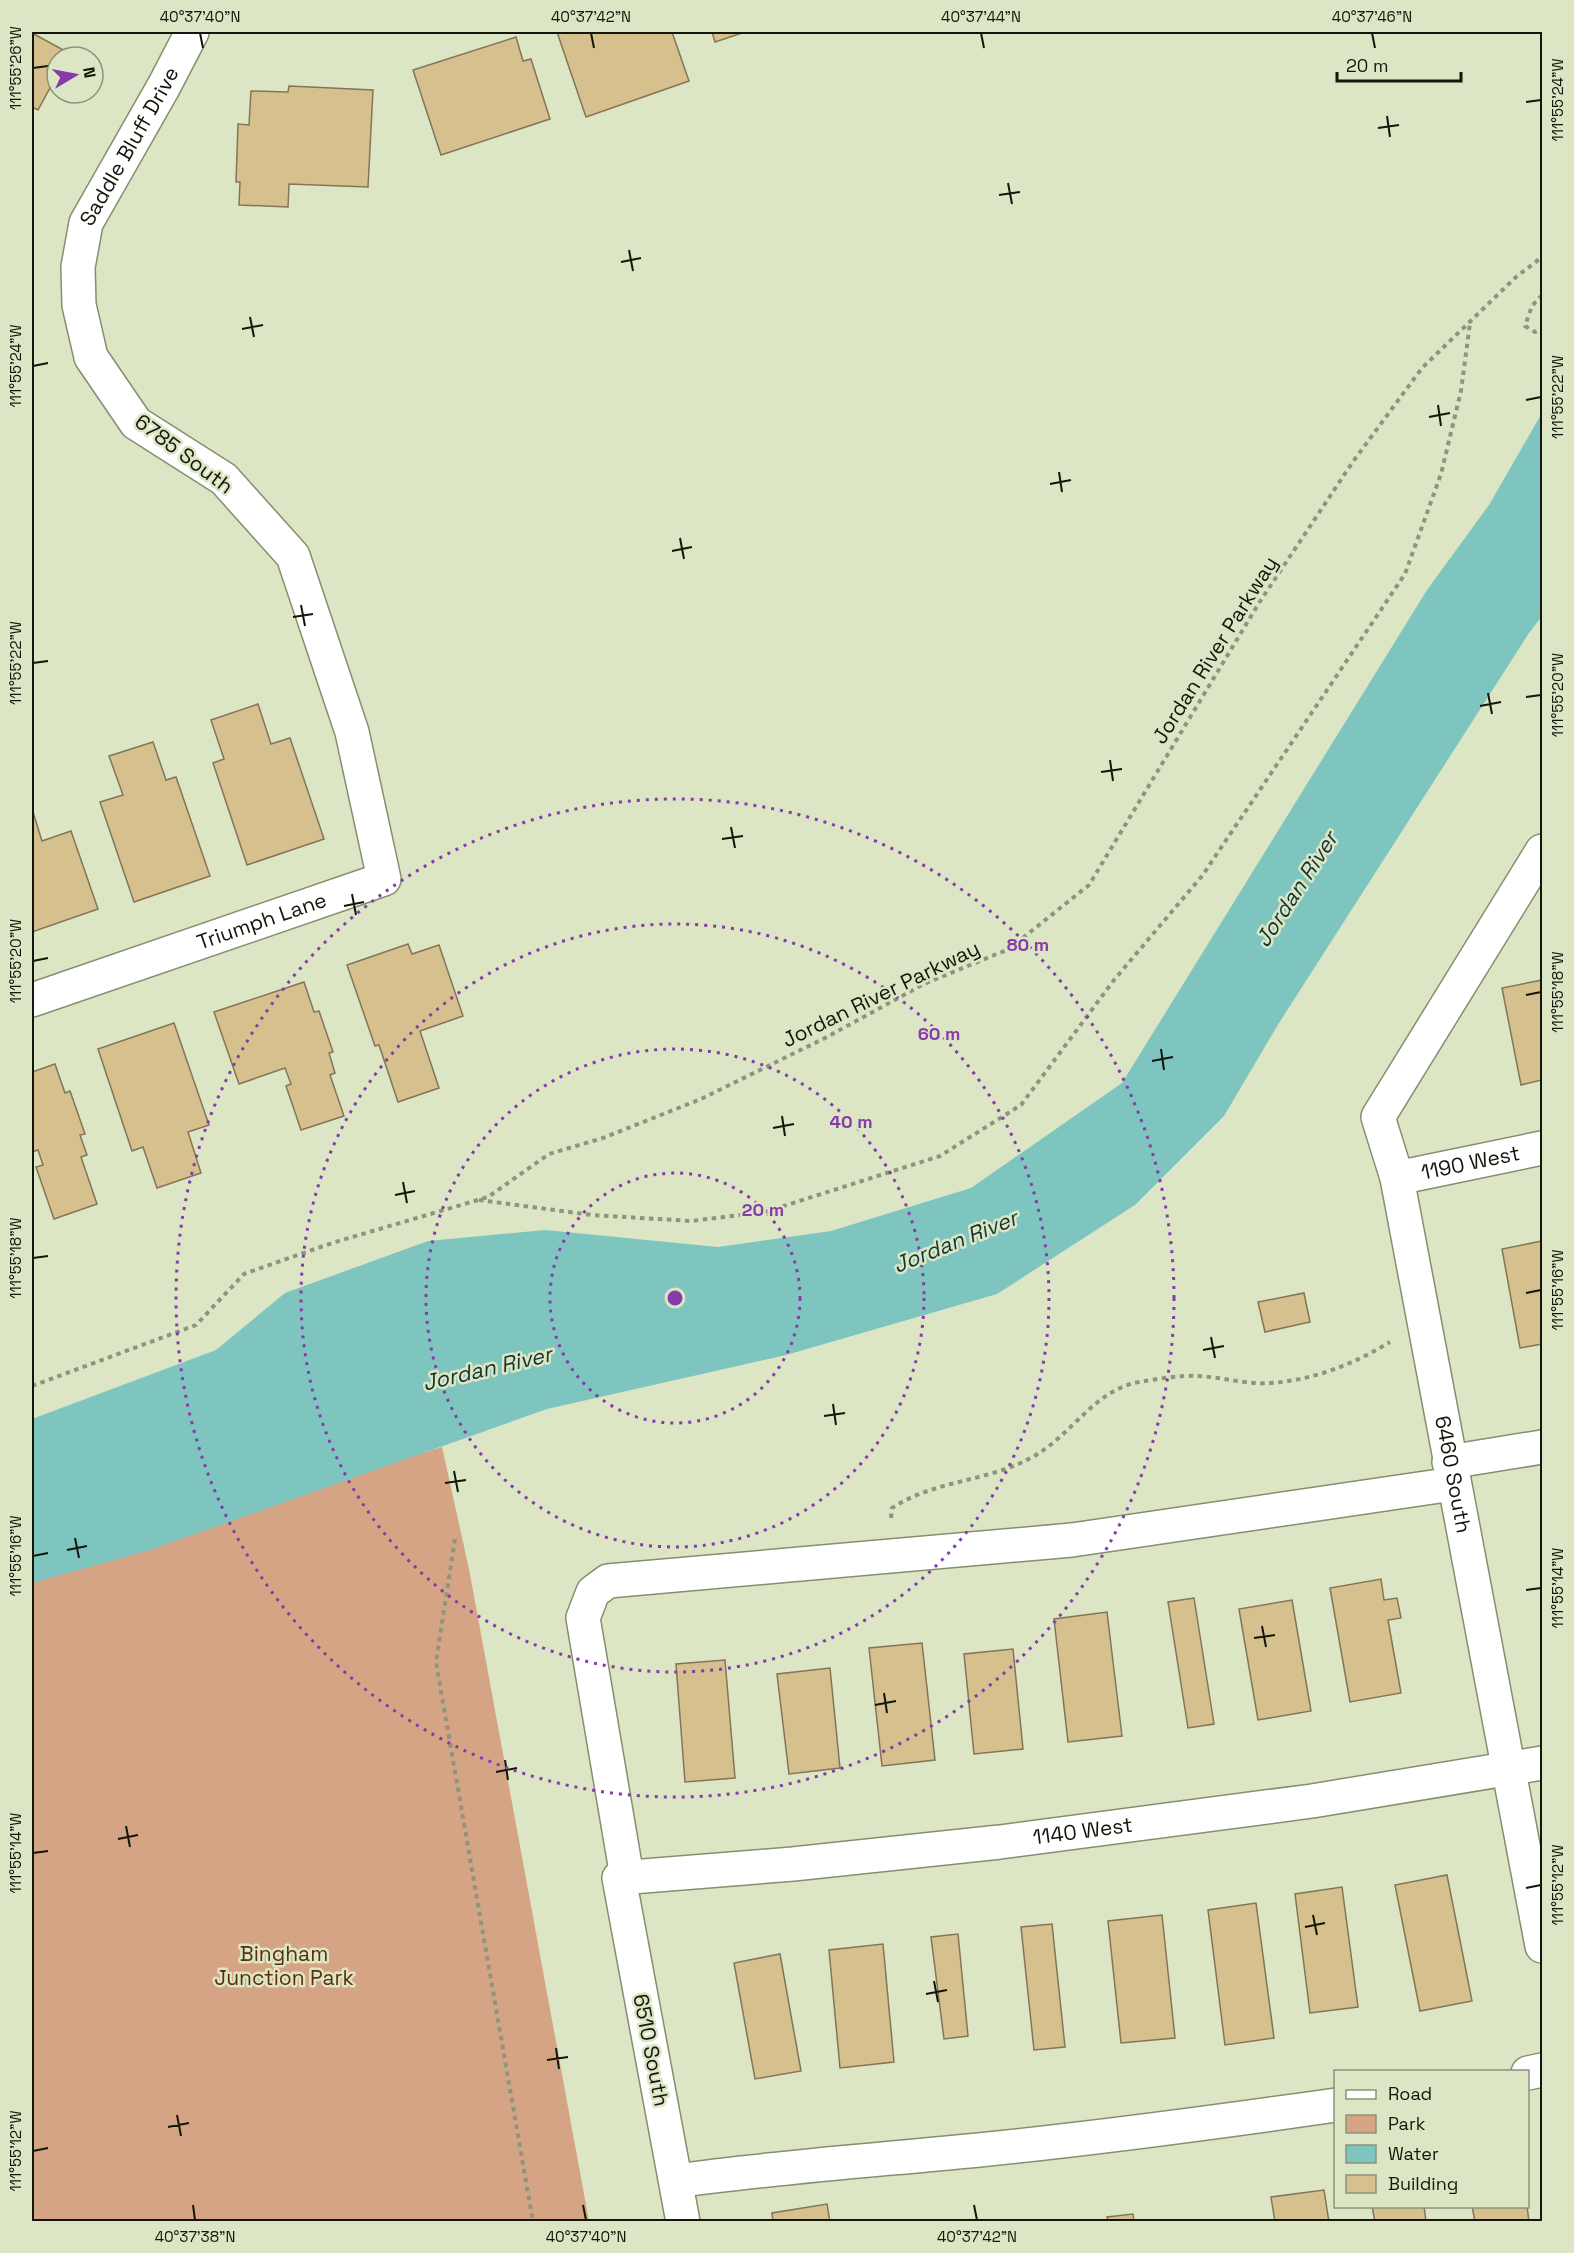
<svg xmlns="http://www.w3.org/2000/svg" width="1574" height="2253" viewBox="0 0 1574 2253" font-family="'Space Grotesk',sans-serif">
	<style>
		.green { fill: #d4a485 }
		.water { fill: #7ec5bf }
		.building { fill: #d6c08d; stroke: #827558; stroke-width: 1.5 }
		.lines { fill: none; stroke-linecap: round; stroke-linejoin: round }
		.minor-casing { stroke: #858e6f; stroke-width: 36 }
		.path { stroke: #8e957d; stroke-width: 4; stroke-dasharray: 4.5 4.5; stroke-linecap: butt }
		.minor { stroke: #fff; stroke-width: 33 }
		.ticks { fill: none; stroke: #13160a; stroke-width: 2 }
		.ring { fill: none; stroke: #863bac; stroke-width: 3; stroke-dasharray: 3 6 }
		.labels { text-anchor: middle; stroke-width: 5; stroke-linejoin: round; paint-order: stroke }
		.street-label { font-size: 21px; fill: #13160a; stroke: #dce6c5 }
		.park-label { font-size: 21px; fill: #5b2d09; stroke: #dce6c5 }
		.water-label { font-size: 22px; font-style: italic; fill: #123533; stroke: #dce6c5 }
		.centre { fill: #863bac; stroke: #dce6c5; stroke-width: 3 }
		.ring-label { font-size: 18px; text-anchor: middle; font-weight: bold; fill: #863bac; stroke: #dce6c5; stroke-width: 5; stroke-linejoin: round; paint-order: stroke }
		.neatline { fill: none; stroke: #13160a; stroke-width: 2 }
		.ticks-label { font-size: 15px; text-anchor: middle; fill: #13160a }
	</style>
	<rect width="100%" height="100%" fill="#dce6c5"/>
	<!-- green -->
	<polygon class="green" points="442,1447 469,1569 589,2221 32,2221 32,1575"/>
	<!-- water -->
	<polygon class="water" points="1542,413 1542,616 1529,633 1279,1023 1224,1116 1135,1205 997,1294 786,1355 547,1409 150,1550 32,1583 32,1419 216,1350 285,1293 428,1241 545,1230 718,1247 831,1231 971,1188 1122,1083 1427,590 1489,505"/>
	<!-- building -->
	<g class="building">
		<polygon points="557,32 672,32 689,81 586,117"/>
		<polygon points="712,32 745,32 715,42"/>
		<polygon points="32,33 69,53 67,57 57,57 57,75 38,110 32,107"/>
		<polygon points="516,37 523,61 531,59 550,119 441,155 413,70"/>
		<polygon points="289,86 373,90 368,187 289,184 288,207 239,205 240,182 236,182 238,124 249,125 251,91 288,92"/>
		<polygon points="258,704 271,744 290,738 324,839 247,865 213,763 224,759 211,720"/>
		<polygon points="153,742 166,780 176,777 210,876 134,902 100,802 123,795 109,756"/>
		<polygon points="32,809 42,841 71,831 98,909 32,932"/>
		<polygon points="408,944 412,954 439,945 463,1016 420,1031 439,1088 398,1102 379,1045 375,1046 347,965"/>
		<polygon points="1542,980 1542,1080 1521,1085 1502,988"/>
		<polygon points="304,982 314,1012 319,1011 333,1052 329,1053 335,1073 330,1075 344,1116 301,1130 286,1086 291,1084 285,1068 239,1084 214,1012"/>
		<polygon points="174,1023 209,1125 188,1132 201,1173 157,1188 143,1147 132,1151 98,1049"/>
		<polygon points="55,1064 65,1093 70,1091 85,1134 80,1135 87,1155 81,1157 97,1204 54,1219 36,1167 43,1165 38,1150 32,1152 32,1072"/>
		<polygon points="1542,1241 1542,1344 1520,1348 1502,1249"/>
		<polygon points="1304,1293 1310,1322 1265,1332 1258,1302"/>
		<polygon points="1381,1579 1384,1600 1397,1598 1401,1618 1388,1620 1401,1693 1350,1702 1330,1588"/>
		<polygon points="1194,1598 1214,1724 1188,1728 1168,1602"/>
		<polygon points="1292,1600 1311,1711 1258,1720 1239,1609"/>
		<polygon points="1107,1612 1122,1736 1068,1742 1054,1619"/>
		<polygon points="922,1643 935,1760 882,1766 869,1648"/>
		<polygon points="1013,1649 1023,1749 974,1754 964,1654"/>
		<polygon points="725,1660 735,1778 685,1782 676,1664"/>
		<polygon points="830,1668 840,1768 789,1774 777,1674"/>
		<polygon points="1447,1875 1472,2001 1420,2011 1395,1885"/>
		<polygon points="1342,1887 1358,2007 1310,2013 1295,1894"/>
		<polygon points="1256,1903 1274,2038 1225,2045 1208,1910"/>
		<polygon points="1162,1915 1175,2038 1121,2043 1108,1921"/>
		<polygon points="1052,1924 1065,2047 1034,2050 1021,1927"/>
		<polygon points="958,1934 968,2036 944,2039 931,1937"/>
		<polygon points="883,1944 894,2062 840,2068 829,1950"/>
		<polygon points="780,1954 801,2071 755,2079 734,1963"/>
		<polygon points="1324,2190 1329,2222 1275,2222 1271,2197"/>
		<polygon points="827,2204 830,2222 773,2222 772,2213"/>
		<polygon points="1372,2206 1424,2206 1426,2222 1375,2222"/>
		<polygon points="1472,2206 1527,2206 1529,2222 1475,2222"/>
		<polygon points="1133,2214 1134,2222 1108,2222 1107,2217"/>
	</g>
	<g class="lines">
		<defs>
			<g id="minor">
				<path id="s1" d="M1542,851l-164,266 19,61 145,768"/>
				<path id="s2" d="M32,1000l352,-121 -32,-147 -59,-176 -69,-77 -88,-56 -45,-66 -12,-52 -1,-38 8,-44 78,-137 28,-54"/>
				<path id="s3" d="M1397,1178l145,-30"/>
				<polyline points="1449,1462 1542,1447"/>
				<polyline points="627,1877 583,1618 593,1592 608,1581 1072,1540 1453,1484"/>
				<polyline points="1528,2073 1542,2070"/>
				<path d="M676,2181c101,-14 201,-21 303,-31 119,-12 238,-28 357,-45"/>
				<path id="s4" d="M683,2222l-64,-344 174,-14 207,-22 312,-41 230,-38"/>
			</g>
		</defs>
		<!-- minor casing -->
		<use href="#minor" class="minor-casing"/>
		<!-- path -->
		<g class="path">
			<polyline points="1542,295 1532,306 1525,326 1535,332 1542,329"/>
			<polyline points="479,1200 592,1215 691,1221 765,1212 940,1156 1021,1105 1114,980 1202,876 1405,574 1441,474 1461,391 1470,323"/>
			<polyline points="32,1386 196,1325 244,1274 332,1243 488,1197 549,1154 603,1138 701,1099 825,1038 924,984 1009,949 1089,885 1259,603 1352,463 1422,368 1516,277 1542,257"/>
			<path d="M891,1518l1,-10c44,-29 99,-26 144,-53 37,-22 59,-65 103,-73 18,-3 41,-7 59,-6 24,1 49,9 73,7 43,-3 83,-19 119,-41"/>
			<polyline points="455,1539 436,1662 533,2222"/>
		</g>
		<!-- minor -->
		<use href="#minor" class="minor"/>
	</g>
	<!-- ticks -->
	<path class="ticks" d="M200,33l3,15M591,33l3,15M981,33l3,15M1372,33l3,15M33,68l15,-2M1526,102l15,-2M1387,116l3,21M1378,128l21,-3M1008,183l4,21M999,195l21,-3M629,250l4,21M621,262l20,-4M250,317l4,20M242,329l21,-4M33,366l15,-3M1526,400l15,-3M1438,405l3,21M1429,417l21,-4M1059,472l3,20M1050,484l21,-4M680,538l4,21M672,551l20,-4M301,605l4,21M293,617l20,-3M33,663l15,-2M1488,693l4,21M1526,697l15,-2M1480,706l21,-4M1110,760l3,21M1101,772l21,-3M731,827l4,21M722,839l21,-3M352,894l4,21M344,906l20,-4M33,961l15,-3M1526,995l15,-3M1161,1049l3,21M1152,1061l21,-4M782,1116l3,20M773,1128l21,-4M403,1182l4,21M395,1195l20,-4M33,1258l15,-2M1526,1293l15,-3M1211,1337l4,21M1203,1350l21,-4M833,1404l3,21M824,1416l21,-3M454,1471l4,21M445,1483l21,-3M75,1538l4,20M67,1550l20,-4M33,1556l15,-3M1526,1590l15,-2M1262,1626l4,21M1254,1638l21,-3M884,1693l3,20M875,1705l21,-4M505,1760l3,20M496,1772l21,-4M126,1826l4,21M118,1839l20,-4M33,1853l15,-2M1526,1888l15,-3M1313,1915l4,20M1305,1927l20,-4M934,1981l4,21M926,1994l21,-4M556,2048l3,21M547,2060l21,-3M177,2115l4,21M168,2127l21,-4M33,2151l15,-3M193,2205l2,15M583,2205l3,15M974,2205l3,15"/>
	<!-- distance rings -->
	<g class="ring">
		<circle cx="675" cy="1298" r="125"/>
		<circle cx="675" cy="1298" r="249"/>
		<circle cx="675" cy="1298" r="374"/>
		<circle cx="675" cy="1298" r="499"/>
	</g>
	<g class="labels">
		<!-- street labels -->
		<g class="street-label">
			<text dy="7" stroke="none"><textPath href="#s2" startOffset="1220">Saddle Bluff Drive</textPath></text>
			<text transform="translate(184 454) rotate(37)" y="7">6785 South</text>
			<text transform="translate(1215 650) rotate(-58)" y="7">Jordan River Parkway</text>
			<text dy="7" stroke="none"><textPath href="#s2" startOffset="243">Triumph Lane</textPath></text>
			<text transform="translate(881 994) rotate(-26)" y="7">Jordan River Parkway</text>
			<text dy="7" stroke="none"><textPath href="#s3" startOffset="75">1190 West</textPath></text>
			<text dy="7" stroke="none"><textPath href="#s1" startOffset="678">6460 South</textPath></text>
			<text dy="7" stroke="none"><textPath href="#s4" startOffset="816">1140 West</textPath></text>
			<text transform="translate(651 2050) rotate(79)" y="7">6510 South</text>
		</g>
		<!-- park labels -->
		<g class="park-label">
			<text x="284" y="1961">Bingham<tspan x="284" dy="24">Junction Park</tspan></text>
		</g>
		<!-- water labels -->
		<g class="water-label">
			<text transform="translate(1296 889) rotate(-57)" y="8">Jordan River</text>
			<text transform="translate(955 1241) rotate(-22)" y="8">Jordan River</text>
			<text transform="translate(487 1368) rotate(-13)" y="8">Jordan River</text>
		</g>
	</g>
	<circle cx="675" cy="1298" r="9" class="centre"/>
	<g class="ring-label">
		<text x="1028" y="951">80 m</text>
		<text x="939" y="1040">60 m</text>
		<text x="851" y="1128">40 m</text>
		<text x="763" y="1216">20 m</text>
	</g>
	<!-- border -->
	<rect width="1574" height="2253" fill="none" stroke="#dce6c5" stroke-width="66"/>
	<!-- legend -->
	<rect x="1334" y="2070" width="195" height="138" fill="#dce6c5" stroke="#8c937a" stroke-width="1.5"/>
	<rect x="1346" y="2090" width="30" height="9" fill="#ffffff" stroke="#8c937a" stroke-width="1.5"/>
	<text x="1388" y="2100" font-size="18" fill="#13160a">Road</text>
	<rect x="1346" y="2115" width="30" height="18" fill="#d4a485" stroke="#8c937a" stroke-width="1.5"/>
	<text x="1388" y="2130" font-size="18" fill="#13160a">Park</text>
	<rect x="1346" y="2145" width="30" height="18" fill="#7ec5bf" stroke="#8c937a" stroke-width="1.5"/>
	<text x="1388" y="2160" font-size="18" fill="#13160a">Water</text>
	<rect x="1346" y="2175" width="30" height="18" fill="#d6c08d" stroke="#8c937a" stroke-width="1.5"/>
	<text x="1388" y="2190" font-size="18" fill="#13160a">Building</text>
	<!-- north arrow -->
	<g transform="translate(75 75) rotate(80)"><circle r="28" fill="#dce6c5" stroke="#8c937a" stroke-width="1.5"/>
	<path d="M0-4.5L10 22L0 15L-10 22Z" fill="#863bac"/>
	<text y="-9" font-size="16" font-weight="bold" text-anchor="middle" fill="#13160a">N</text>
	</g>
	<!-- scale -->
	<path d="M1337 72v9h124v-9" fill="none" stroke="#13160a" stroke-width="3"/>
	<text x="1346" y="72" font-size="18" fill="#13160a" stroke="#dce6c5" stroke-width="4.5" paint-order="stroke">20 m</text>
	<rect x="33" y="33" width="1508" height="2187" class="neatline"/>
	<g class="ticks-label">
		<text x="200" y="22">40°37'40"N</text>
		<text x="591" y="22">40°37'42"N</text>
		<text x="981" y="22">40°37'44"N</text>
		<text x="1372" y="22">40°37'46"N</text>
		<text transform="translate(16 68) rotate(-90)" y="5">111°55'26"W</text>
		<text transform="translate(1558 100) rotate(-90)" y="5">111°55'24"W</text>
		<text transform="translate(16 366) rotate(-90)" y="5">111°55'24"W</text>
		<text transform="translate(1558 397) rotate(-90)" y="5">111°55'22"W</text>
		<text transform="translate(16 663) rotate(-90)" y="5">111°55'22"W</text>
		<text transform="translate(1558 695) rotate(-90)" y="5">111°55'20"W</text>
		<text transform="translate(16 961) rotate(-90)" y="5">111°55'20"W</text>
		<text transform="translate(1558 992) rotate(-90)" y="5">111°55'18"W</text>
		<text transform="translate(16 1258) rotate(-90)" y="5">111°55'18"W</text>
		<text transform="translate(1558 1290) rotate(-90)" y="5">111°55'16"W</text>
		<text transform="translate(16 1556) rotate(-90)" y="5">111°55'16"W</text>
		<text transform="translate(1558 1588) rotate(-90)" y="5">111°55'14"W</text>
		<text transform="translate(16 1853) rotate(-90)" y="5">111°55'14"W</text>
		<text transform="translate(1558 1885) rotate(-90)" y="5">111°55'12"W</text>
		<text transform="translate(16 2151) rotate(-90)" y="5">111°55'12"W</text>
		<text x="195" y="2242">40°37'38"N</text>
		<text x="586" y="2242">40°37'40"N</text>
		<text x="977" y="2242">40°37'42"N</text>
	</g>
</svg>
